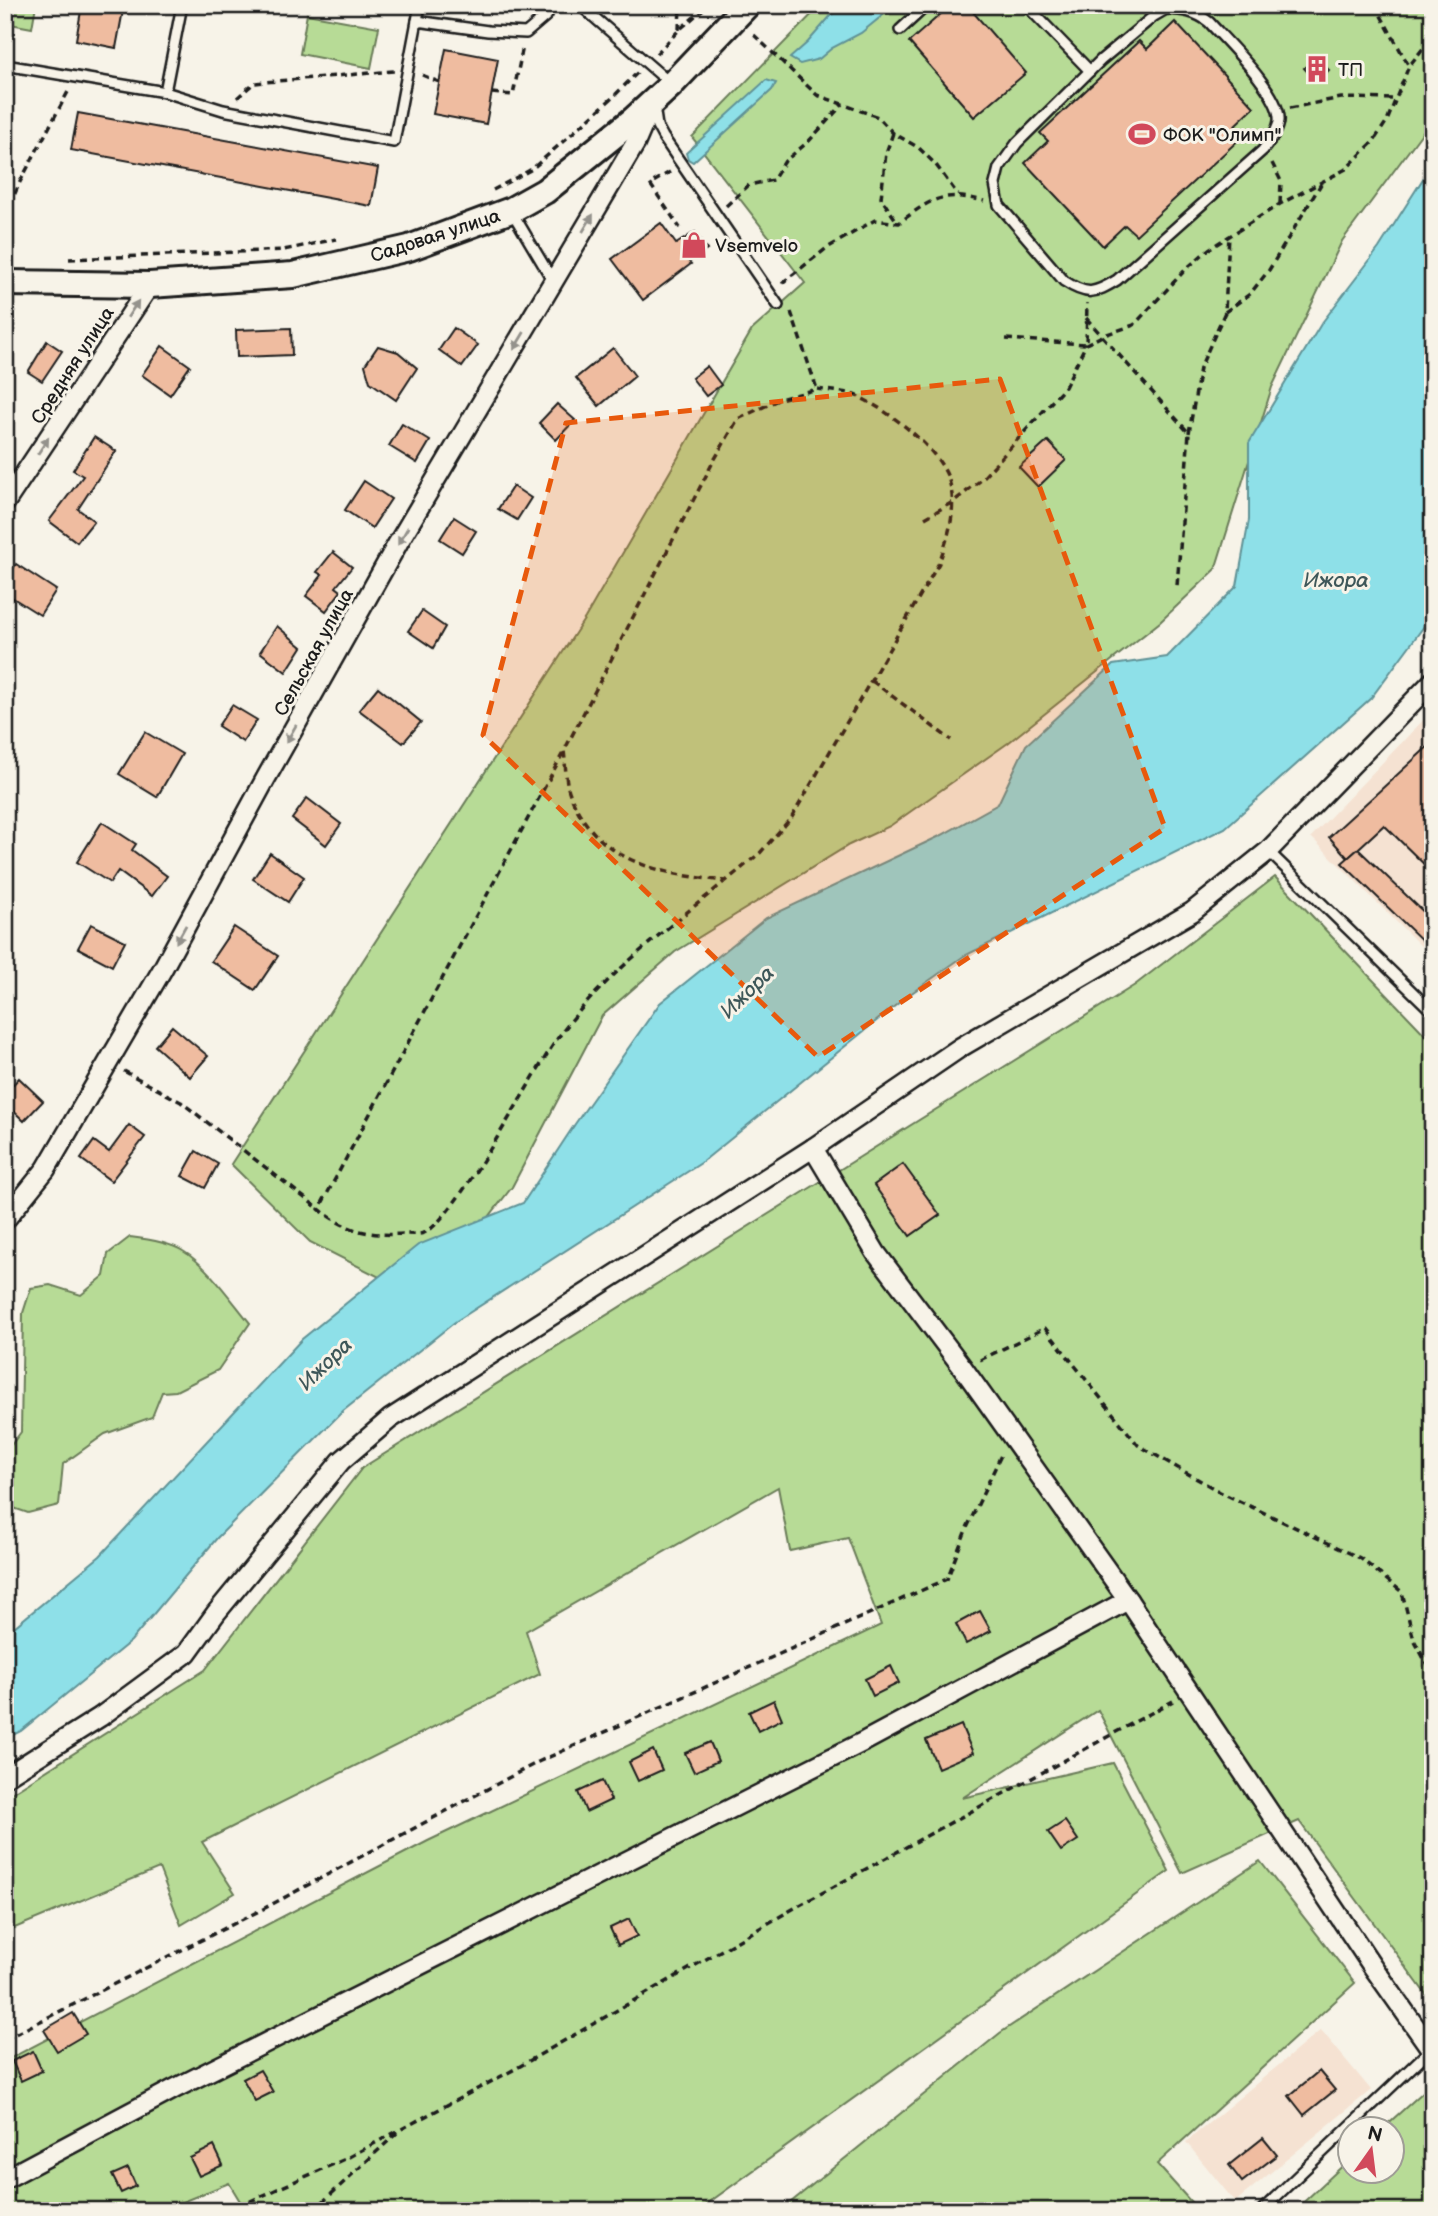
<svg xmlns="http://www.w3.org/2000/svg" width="1438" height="2216" viewBox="0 0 1438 2216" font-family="'Balsamiq Sans',sans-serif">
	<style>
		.built { fill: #f5e2d2 }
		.green { fill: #b7db96; stroke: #6a7c59; stroke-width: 2 }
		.water { fill: #8ee0e8; stroke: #609296; stroke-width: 2 }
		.building { fill: #efbca0; stroke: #1c1c1c; stroke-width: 2 }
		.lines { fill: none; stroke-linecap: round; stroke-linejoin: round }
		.lane-casing { stroke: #1c1c1c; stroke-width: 14 }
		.street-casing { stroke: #1c1c1c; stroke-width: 23 }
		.secondary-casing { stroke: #1c1c1c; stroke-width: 30 }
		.path { stroke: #1c1c1c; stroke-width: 3.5; stroke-dasharray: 7 5; stroke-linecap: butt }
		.lane { stroke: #f7f3e8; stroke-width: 9 }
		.street { stroke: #f7f3e8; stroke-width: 18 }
		.secondary { stroke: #f7f3e8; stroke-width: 24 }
		.oneway { fill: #94928c }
		.marked { fill: #e8590c; fill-opacity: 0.2; stroke: #e8590c; stroke-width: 5; stroke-dasharray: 14 9; stroke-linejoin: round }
		.labels { text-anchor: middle; stroke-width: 6; stroke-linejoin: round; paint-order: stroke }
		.poi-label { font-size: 19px; fill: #1c1c1c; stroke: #f7f3e8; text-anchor: start }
		.street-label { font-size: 19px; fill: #1c1c1c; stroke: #f7f3e8 }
		.water-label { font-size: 21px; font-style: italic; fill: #3e5759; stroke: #f7f3e8 }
	</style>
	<rect width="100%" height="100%" fill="#f7f3e8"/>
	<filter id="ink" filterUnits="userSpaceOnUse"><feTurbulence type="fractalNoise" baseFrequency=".0143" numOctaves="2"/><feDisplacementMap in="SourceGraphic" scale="14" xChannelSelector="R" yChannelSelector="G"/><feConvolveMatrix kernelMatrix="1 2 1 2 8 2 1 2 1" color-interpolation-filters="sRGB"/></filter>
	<g filter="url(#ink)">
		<!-- built -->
		<g class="built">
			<polygon points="1433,710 1433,958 1311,837"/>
			<polygon points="1321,2030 1371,2090 1235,2202 1186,2142"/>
		</g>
		<!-- green -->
		<g class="green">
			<polygon points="5,5 36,5 32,28 5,23"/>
			<polygon points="821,5 1433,5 1433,118 1342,241 1272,387 1215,570 1160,622 1008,743 890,826 849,845 675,952 602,1016 512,1187 425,1300 310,1242 231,1164 585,618 752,330 805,283 692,137"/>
			<polygon points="307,14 379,27 371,68 300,54"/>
			<polygon points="1275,877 1433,1043 1433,2004 1299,1821 1182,1873 1098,1710 962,1798 1113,1763 1169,1871 697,2211 246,2211 229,2183 160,2211 5,2211 5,2061 428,1841 881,1625 848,1538 790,1551 778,1487 526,1631 540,1674 202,1842 235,1893 181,1925 159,1868 5,1932 5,1797 205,1670 362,1468 1135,985"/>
			<path d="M130,1237c17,2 39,5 53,14 25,15 48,49 67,72l-32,47 -42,21 -14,1 -10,25 -47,17 -42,30 -4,41 -31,8 -23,-8v-52l16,-21 2,-119 8,-25 19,-3 31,10 23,-19 4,-22z"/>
			<polygon points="1260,1861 1355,1983 1157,2164 1199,2211 780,2211 1000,2033"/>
			<polygon points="1433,2083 1433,2211 1294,2211 1350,2159 1350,2170 1392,2170 1392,2128 1383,2128"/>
		</g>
		<!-- water -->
		<g class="water">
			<polygon points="840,5 889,5 883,15 861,33 832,48 819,59 800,64 790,58 808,42"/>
			<polygon points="766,80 776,83 772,90 693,162 688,159 686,153"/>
			<polygon points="1433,163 1433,614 1371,698 1225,828 964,956 906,997 701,1163 455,1322 343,1411 217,1538 131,1641 21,1731 5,1739 5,1630 14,1627 100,1556 302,1339 418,1245 523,1203 575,1124 660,1003 766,918 942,835 998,804 1026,745 1113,665 1167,657 1237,586 1249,520 1249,443 1321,324 1379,248"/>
		</g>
		<!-- building -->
		<g class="building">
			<polygon points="82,5 124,5 116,48 76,40"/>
			<polygon points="951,5 967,5 1026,73 974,117 909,42"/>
			<polygon points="1175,22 1254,107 1235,125 1244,135 1136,235 1125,225 1103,246 1025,163 1048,141 1040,133 1139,41 1147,49"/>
			<polygon points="446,49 498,59 486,124 433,114"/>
			<polygon points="1316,57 1329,70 1317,82 1304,68"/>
			<polygon points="78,113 378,168 371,206 71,150"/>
			<polygon points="661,223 676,244 695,232 707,250 689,262 691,264 643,300 612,259"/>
			<polygon points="291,328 292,355 237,357 236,330"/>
			<polygon points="454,328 478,345 462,367 439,350"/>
			<polygon points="47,341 62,351 42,381 28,372"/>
			<polygon points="162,346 190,366 170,395 142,375"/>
			<polygon points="378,346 398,352 417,368 396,400 370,382 365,365"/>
			<polygon points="613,348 635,376 599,406 576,378"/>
			<polygon points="707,366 721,385 706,396 692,378"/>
			<polygon points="557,404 575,420 556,440 539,423"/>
			<polygon points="402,424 430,441 417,463 389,446"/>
			<polygon points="94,437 116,451 78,509 94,521 77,542 49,521 83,476 73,470"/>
			<polygon points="1048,441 1066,460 1038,487 1019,467"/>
			<polygon points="364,481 391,499 372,528 345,510"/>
			<polygon points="513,486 531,498 517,520 498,509"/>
			<polygon points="454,517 476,531 462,553 440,539"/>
			<polygon points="333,552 352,567 336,587 341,591 326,611 306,596 322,575 317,572"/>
			<polygon points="16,564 56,590 40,615 5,593 5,581"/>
			<polygon points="422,611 445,627 433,648 408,631"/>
			<polygon points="277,626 302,647 286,672 260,652"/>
			<polygon points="378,687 421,722 403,743 359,710"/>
			<polygon points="232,705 257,720 243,742 218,726"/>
			<polygon points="145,732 182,754 157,797 119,774"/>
			<polygon points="1433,742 1433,873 1384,825 1348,858 1329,837"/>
			<polygon points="307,798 341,824 326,845 292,819"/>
			<polygon points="102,822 136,844 132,850 167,876 152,896 118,871 110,883 77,862"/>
			<polygon points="1358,849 1433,921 1433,951 1342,863"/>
			<polygon points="270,853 304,877 288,902 253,879"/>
			<polygon points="91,924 125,941 112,966 78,948"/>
			<polygon points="234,927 278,956 255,990 211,961"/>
			<polygon points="172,1026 208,1056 190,1077 155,1046"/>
			<polygon points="19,1078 43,1101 24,1121 5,1103 5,1093"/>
			<polygon points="129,1125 145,1137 111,1181 81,1159 94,1141 109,1152"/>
			<polygon points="196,1151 218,1164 205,1188 182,1176"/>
			<polygon points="903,1164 940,1215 910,1236 874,1185"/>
			<polygon points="980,1611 991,1631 966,1644 956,1624"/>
			<polygon points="891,1666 899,1683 873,1696 865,1679"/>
			<polygon points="774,1700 782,1719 758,1731 749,1712"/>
			<polygon points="961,1725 973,1753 938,1768 926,1740"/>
			<polygon points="710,1742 718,1761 694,1772 685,1753"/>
			<polygon points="653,1750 662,1770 638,1781 629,1762"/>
			<polygon points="602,1781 611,1800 586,1812 578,1792"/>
			<polygon points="1065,1821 1078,1840 1061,1851 1048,1832"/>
			<polygon points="629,1919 637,1936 618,1945 610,1928"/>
			<polygon points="73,2013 86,2034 57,2051 44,2030"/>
			<polygon points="33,2051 42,2071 21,2081 12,2061"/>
			<polygon points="260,2070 273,2092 255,2101 243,2079"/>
			<polygon points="1319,2071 1335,2090 1304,2115 1289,2096"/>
			<polygon points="1263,2138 1277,2155 1242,2182 1229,2165"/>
			<polygon points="214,2146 223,2165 199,2176 190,2158"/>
			<polygon points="128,2168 136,2186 121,2193 112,2175"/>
		</g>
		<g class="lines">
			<defs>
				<g id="lane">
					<polyline points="580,5 671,84"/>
					<polyline points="1026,5 1090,71"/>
					<path d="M1166,9c17,1 29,2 43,13 18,20 73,73 70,99 -1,11 -10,20 -16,29l-146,130c-23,14 -30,16 -53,1l-65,-76 -4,-21 4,-16 18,-25 84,-83 53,-44z"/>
					<polyline points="417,21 488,31 526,33 547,15 548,5"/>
					<polyline points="900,30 927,5"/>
					<polyline points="5,65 165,92 223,110 394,142 420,5"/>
					<polyline points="165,92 182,5"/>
					<polyline points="654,106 657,126 663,137 778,305"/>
					<polyline points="512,212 553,281"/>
					<polyline points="1268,851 1433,1012"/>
					<polyline points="1261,2211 1431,2049"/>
				</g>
				<g id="street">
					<polyline points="5,503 150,285"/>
					<polyline points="813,1148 876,1253 963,1368 1128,1600 1373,1967 1431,2049"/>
					<polyline points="5,1220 46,1169 162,970 266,778 398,543 635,144 651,107"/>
					<polyline points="5,1777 100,1717 187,1653 216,1613 341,1461 390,1419 813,1148 961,1047 1192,912 1268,851 1433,681"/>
					<polyline points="5,2179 174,2089 865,1741 1128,1600"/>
				</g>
				<polyline id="secondary" points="5,283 150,285 293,275 409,248 511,210 545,191 633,120 671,85 747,5"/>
			</defs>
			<!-- lane casing -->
			<use href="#lane" class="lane-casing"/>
			<!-- street casing -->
			<use href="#street" class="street-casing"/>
			<!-- secondary casing -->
			<use href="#secondary" class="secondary-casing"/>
			<!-- path -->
			<g class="path">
				<polyline points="1375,5 1409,66"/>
				<polyline points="679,30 680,5"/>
				<polyline points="754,35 817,95 878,117 893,133 919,148 936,165 958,195"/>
				<polyline points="656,54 679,30 708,5"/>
				<polyline points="422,75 439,82"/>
				<polyline points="492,93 513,95 523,46"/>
				<polyline points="237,98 254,83 394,71"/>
				<polyline points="1290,108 1341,98 1396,99"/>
				<polyline points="893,133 886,153 881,198 898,223"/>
				<polyline points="1272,163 1281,181 1280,204"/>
				<polyline points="670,172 650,184 680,228"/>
				<polyline points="493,190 532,169 611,99 638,72"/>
				<polyline points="726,206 749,185 773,180 785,161 809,141 843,104"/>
				<polyline points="5,216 20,182 69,90"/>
				<polyline points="69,259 284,250 336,239"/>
				<path d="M782,283l45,-35 48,-28 24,3c33,-25 43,-32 85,-22"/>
				<polyline points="791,312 817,389"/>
				<polyline points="1225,312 1250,294 1269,270 1321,184"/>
				<polyline points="1086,318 1189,433 1177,586"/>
				<polyline points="1006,339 1086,344 1087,303"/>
				<path d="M817,389c13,2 30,2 42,8 30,14 83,53 91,87 7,28 -2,53 -11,79l-147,254 -32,36 -34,28c-66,-7 -129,-18 -156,-87 -5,-12 -4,-29 -6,-43l148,-287 26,-45 42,-20z"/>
				<polyline points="1189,433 1200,368 1225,312 1229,235"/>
				<polyline points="925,518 953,502 981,480 1065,387 1086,344 1104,335 1134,325 1186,269 1209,249 1280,204 1346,169 1373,142 1387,121 1409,66 1433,36"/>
				<polyline points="872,681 951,740"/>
				<path d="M563,753l-244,456c28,22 48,27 84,25 6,0 15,1 21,-1 31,-13 107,-156 131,-191 45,-64 110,-111 169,-160"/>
				<polyline points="124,1071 181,1102 319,1209"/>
				<polyline points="980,1360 1045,1328 1138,1445 1220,1492 1360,1558 1402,1592 1414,1640 1433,1675"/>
				<polyline points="5,2039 263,1909 538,1762 947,1579 966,1530 1002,1453"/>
				<polyline points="228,2211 343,2160 515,2069 800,1905 1173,1701"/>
				<polyline points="313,2211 397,2133"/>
			</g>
			<!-- lane -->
			<use href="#lane" class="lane"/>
			<!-- street -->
			<use href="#street" class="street"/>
			<!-- secondary -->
			<use href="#secondary" class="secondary"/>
		</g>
		<!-- one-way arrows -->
		<defs><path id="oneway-solid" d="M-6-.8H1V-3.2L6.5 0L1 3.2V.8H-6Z" transform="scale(1.75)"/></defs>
		<g class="oneway">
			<use href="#oneway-solid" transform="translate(588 223) rotate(-59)"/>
			<use href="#oneway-solid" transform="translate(133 309) rotate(-57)"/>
			<use href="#oneway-solid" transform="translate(519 341) rotate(121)"/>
			<use href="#oneway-solid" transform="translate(43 446) rotate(-57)"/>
			<use href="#oneway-solid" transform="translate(403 536) rotate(120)"/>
			<use href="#oneway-solid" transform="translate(291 734) rotate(120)"/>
			<use href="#oneway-solid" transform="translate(181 934) rotate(119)"/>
		</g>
	</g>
	<!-- marked area -->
	<path class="marked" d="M1000,379l165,449 -347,229 -335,-322 83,-312z"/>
	<!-- icons -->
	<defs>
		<symbol id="building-bare" viewBox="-9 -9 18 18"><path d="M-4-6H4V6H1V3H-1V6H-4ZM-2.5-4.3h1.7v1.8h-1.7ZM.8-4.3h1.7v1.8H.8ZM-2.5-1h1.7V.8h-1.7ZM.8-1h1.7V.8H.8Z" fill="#d1495b" stroke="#f7f3e8" stroke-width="2.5" paint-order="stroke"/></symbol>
		<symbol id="stadium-bare" viewBox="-9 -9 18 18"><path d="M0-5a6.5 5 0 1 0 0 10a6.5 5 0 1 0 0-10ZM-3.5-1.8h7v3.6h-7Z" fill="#d1495b" stroke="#f7f3e8" stroke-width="2.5" paint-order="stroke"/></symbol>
		<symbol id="shop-bare" viewBox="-9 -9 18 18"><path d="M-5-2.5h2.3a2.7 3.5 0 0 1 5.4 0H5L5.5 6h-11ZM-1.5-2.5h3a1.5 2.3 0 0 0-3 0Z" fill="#d1495b" stroke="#f7f3e8" stroke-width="2.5" paint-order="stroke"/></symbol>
	</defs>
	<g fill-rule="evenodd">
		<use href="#building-bare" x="1298" y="50" width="38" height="38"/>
		<use href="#stadium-bare" x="1123" y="115" width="38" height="38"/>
		<use href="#shop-bare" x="675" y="226" width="38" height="38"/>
	</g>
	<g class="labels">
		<!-- poi labels -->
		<g class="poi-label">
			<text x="1338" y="76">ТП</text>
			<text x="1163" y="141">ФОК "Олимп"</text>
			<text x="715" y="252">Vsemvelo</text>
		</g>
		<!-- street labels -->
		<g class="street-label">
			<text transform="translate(435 235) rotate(-18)" y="7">Садовая улица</text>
			<text transform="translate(72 365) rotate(-57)" y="7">Средняя улица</text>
			<text transform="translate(313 652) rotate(-61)" y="7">Сельская улица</text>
		</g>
		<!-- water labels -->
		<g class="water-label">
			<text x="1336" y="587">Ижора</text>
			<text transform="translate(747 992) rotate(-44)" y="7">Ижора</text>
			<text transform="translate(325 1364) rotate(-44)" y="7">Ижора</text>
		</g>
	</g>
	<!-- margin -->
	<rect width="1438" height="2216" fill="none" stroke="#f7f3e8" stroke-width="28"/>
	<rect x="14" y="14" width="1410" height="2188" fill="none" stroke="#1c1c1c" stroke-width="2.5" filter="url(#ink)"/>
	<!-- north arrow -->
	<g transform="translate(1371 2150) rotate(14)"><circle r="33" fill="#f7f3e8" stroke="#9f9d96" stroke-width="2"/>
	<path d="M0-5L12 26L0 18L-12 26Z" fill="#d1495b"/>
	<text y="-10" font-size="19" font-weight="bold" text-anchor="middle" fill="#1c1c1c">N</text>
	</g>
</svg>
